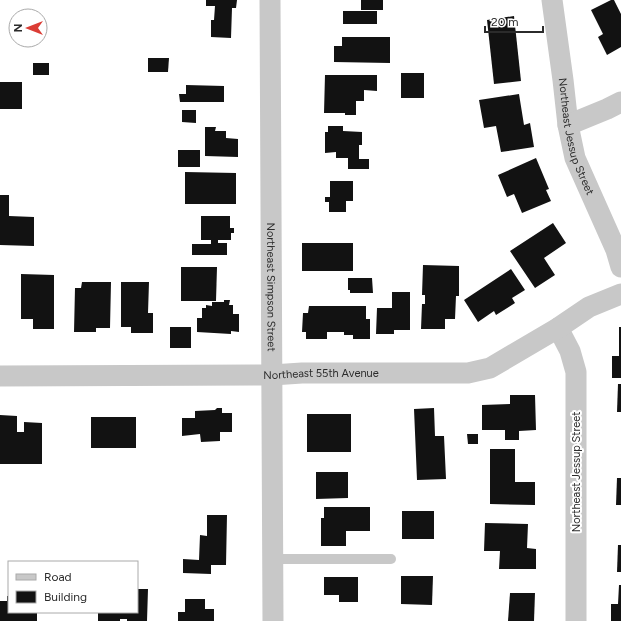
<svg xmlns="http://www.w3.org/2000/svg" width="621" height="621" viewBox="0 0 621 621" font-family="Figtree,sans-serif">
	<style>
		.building { fill: #121212 }
		.lines { fill: none; stroke-linecap: round; stroke-linejoin: round }
		.lane { stroke: #c8c8c8; stroke-width: 10 }
		.street { stroke: #c8c8c8; stroke-width: 21 }
		.labels { text-anchor: middle; stroke-width: 4; stroke-linejoin: round; paint-order: stroke }
		.street-label { font-size: 11px; fill: #2b2b2b; stroke: #fff }
	</style>
	<rect width="100%" height="100%" fill="#fff"/>
	<!-- building -->
	<g class="building">
		<polygon points="206,0 237,0 236,8 232,8 231,38 211,37 211,20 214,20 215,6 206,6"/>
		<rect x="361" y="0" width="22" height="10"/>
		<polygon points="611,0 614,0 621,14 621,47 607,55 598,37 603,34 591,10"/>
		<rect x="343" y="11" width="34" height="13"/>
		<polygon points="514,16 521,81 494,84 487,20"/>
		<polygon points="342,37 390,37 390,63 334,62 334,46 342,46"/>
		<polygon points="148,58 169,58 168,72 148,72"/>
		<rect x="33" y="63" width="16" height="12"/>
		<rect x="401" y="73" width="23" height="25"/>
		<polygon points="325,75 377,75 377,91 364,90 364,101 356,101 356,115 345,115 345,113 324,113"/>
		<rect x="0" y="82" width="22" height="27"/>
		<polygon points="186,85 224,86 224,102 180,102 179,94 186,94"/>
		<polygon points="519,94 524,125 530,123 534,147 501,152 496,126 484,128 479,100"/>
		<polygon points="182,110 196,110 196,123 182,122"/>
		<polygon points="328,126 343,126 343,131 362,132 362,145 359,145 359,159 369,159 369,169 348,169 348,158 336,158 336,152 325,153 325,132 328,132"/>
		<polygon points="205,127 216,127 215,131 226,131 226,138 238,139 238,157 205,156"/>
		<rect x="178" y="150" width="22" height="17"/>
		<polygon points="536,158 549,189 546,190 551,201 522,213 514,194 507,197 498,175"/>
		<polygon points="185,172 236,173 236,204 185,204"/>
		<polygon points="330,181 353,181 353,201 346,201 346,212 329,212 329,202 325,202 325,197 330,197"/>
		<polygon points="0,195 9,195 9,216 34,217 34,246 0,245"/>
		<polygon points="201,216 230,216 230,228 234,228 234,233 231,233 231,240 218,240 218,243 227,243 227,255 192,255 192,244 211,244 211,240 201,240"/>
		<polygon points="553,223 566,243 544,258 555,275 535,288 510,251"/>
		<rect x="302" y="243" width="51" height="28"/>
		<polygon points="423,265 459,266 459,296 456,296 455,319 445,319 445,329 421,329 422,304 425,304 425,295 422,295"/>
		<polygon points="181,267 217,267 216,301 181,301"/>
		<polygon points="511,269 525,290 512,298 515,303 496,315 494,311 478,322 464,300"/>
		<polygon points="21,274 54,275 54,329 33,329 33,319 21,319"/>
		<polygon points="348,278 372,278 373,293 350,293 350,290 348,290"/>
		<polygon points="82,282 111,282 110,328 96,328 96,332 74,332 75,288 81,288"/>
		<polygon points="121,282 149,282 148,313 153,313 153,333 131,333 131,327 121,327"/>
		<polygon points="392,292 410,292 410,330 394,330 394,334 376,334 377,308 392,308"/>
		<polygon points="224,300 230,300 229,305 233,305 233,314 239,314 239,332 231,331 231,334 197,332 197,318 202,318 202,308 206,308 206,305 212,306 212,302 224,302"/>
		<polygon points="309,306 366,306 366,319 370,319 370,339 353,339 353,335 344,335 344,332 327,332 327,339 306,339 306,332 302,332 303,313 308,313"/>
		<rect x="170" y="327" width="21" height="21"/>
		<polygon points="619,327 621,327 621,378 612,378 612,356 619,356"/>
		<polygon points="618,384 621,384 621,412 617,412"/>
		<polygon points="510,395 535,395 536,430 519,431 519,440 505,440 505,430 482,430 482,405 510,404"/>
		<polygon points="217,408 222,408 222,413 232,413 232,432 220,432 220,441 201,442 200,434 182,436 182,418 195,418 195,411 215,410"/>
		<polygon points="434,408 435,436 444,436 446,479 417,480 414,409"/>
		<rect x="307" y="414" width="44" height="38"/>
		<polygon points="0,415 17,416 17,432 24,432 24,422 42,423 42,464 0,464"/>
		<rect x="91" y="417" width="45" height="31"/>
		<polygon points="467,434 478,434 478,444 468,444"/>
		<polygon points="490,449 515,449 515,482 535,482 535,505 490,504"/>
		<polygon points="316,472 348,472 348,498 316,499"/>
		<polygon points="617,478 621,478 621,505 616,505"/>
		<polygon points="324,507 370,507 370,531 346,531 346,546 321,546 321,518 324,518"/>
		<rect x="402" y="511" width="32" height="28"/>
		<polygon points="207,515 227,515 226,565 211,565 211,574 183,573 183,559 199,560 200,535 207,536"/>
		<polygon points="485,523 528,524 527,548 536,549 536,569 499,569 500,551 484,551"/>
		<polygon points="618,545 621,545 621,572 617,572"/>
		<polygon points="401,576 433,576 432,605 401,604"/>
		<polygon points="324,577 358,577 358,602 339,602 339,595 324,595"/>
		<polygon points="619,585 621,585 621,621 611,621 611,604 618,604"/>
		<polygon points="137,589 148,589 147,621 127,621 127,619 120,619 120,621 98,621 98,612 137,612"/>
		<polygon points="510,593 535,593 534,621 508,621"/>
		<polygon points="7,596 9,596 9,612 37,612 37,621 0,621 0,601 7,601"/>
		<polygon points="185,599 205,599 205,609 214,609 214,621 178,621 178,612 185,612"/>
	</g>
	<g class="lines">
		<!-- lane -->
		<polyline class="lane" points="272,559 391,559"/>
		<!-- street -->
		<g class="street">
			<path id="s1" d="M270,0l3,621"/>
			<path id="s2" d="M552,0l11,80 5,45 7,33 41,92 5,17"/>
			<polyline points="568,125 607,109 621,102"/>
			<polyline points="558,328 570,351 576,372 576,621"/>
			<path id="s3" d="M0,376l272,-1 30,-2h166l22,-5 68,-40 31,-21 32,-13"/>
		</g>
	</g>
	<g class="labels">
		<!-- street labels -->
		<g class="street-label">
			<text dy="4" stroke="none"><textPath href="#s2" startOffset="139">Northeast Jessup Street</textPath></text>
			<text dy="4" stroke="none"><textPath href="#s1" startOffset="287">Northeast Simpson Street</textPath></text>
			<text dy="4" stroke="none"><textPath href="#s3" startOffset="321">Northeast 55th Avenue</textPath></text>
			<text transform="translate(576 472) rotate(-90)" y="4">Northeast Jessup Street</text>
		</g>
	</g>
	<!-- legend -->
	<rect x="8" y="561" width="130" height="52" fill="#ffffff" stroke="#aaaaaa"/>
	<rect x="16" y="574" width="20" height="6" fill="#c8c8c8" stroke="#aaaaaa"/>
	<text x="44" y="581" font-size="12" fill="#2b2b2b">Road</text>
	<rect x="16" y="591" width="20" height="12" fill="#121212" stroke="#aaaaaa"/>
	<text x="44" y="601" font-size="12" fill="#2b2b2b">Building</text>
	<!-- north arrow -->
	<g transform="translate(28 28) rotate(270)"><circle r="19" fill="#ffffff" stroke="#aaaaaa"/>
	<path d="M0-3L7 15L0 10L-7 15Z" fill="#db3d35"/>
	<text y="-6" font-size="11" font-weight="bold" text-anchor="middle" fill="#2b2b2b">N</text>
	</g>
	<!-- scale -->
	<path d="M485 26v6h58v-6" fill="none" stroke="#2b2b2b" stroke-width="2"/>
	<text x="491" y="26" font-size="12" fill="#2b2b2b" stroke="#ffffff" stroke-width="3" paint-order="stroke">20 m</text>
</svg>
